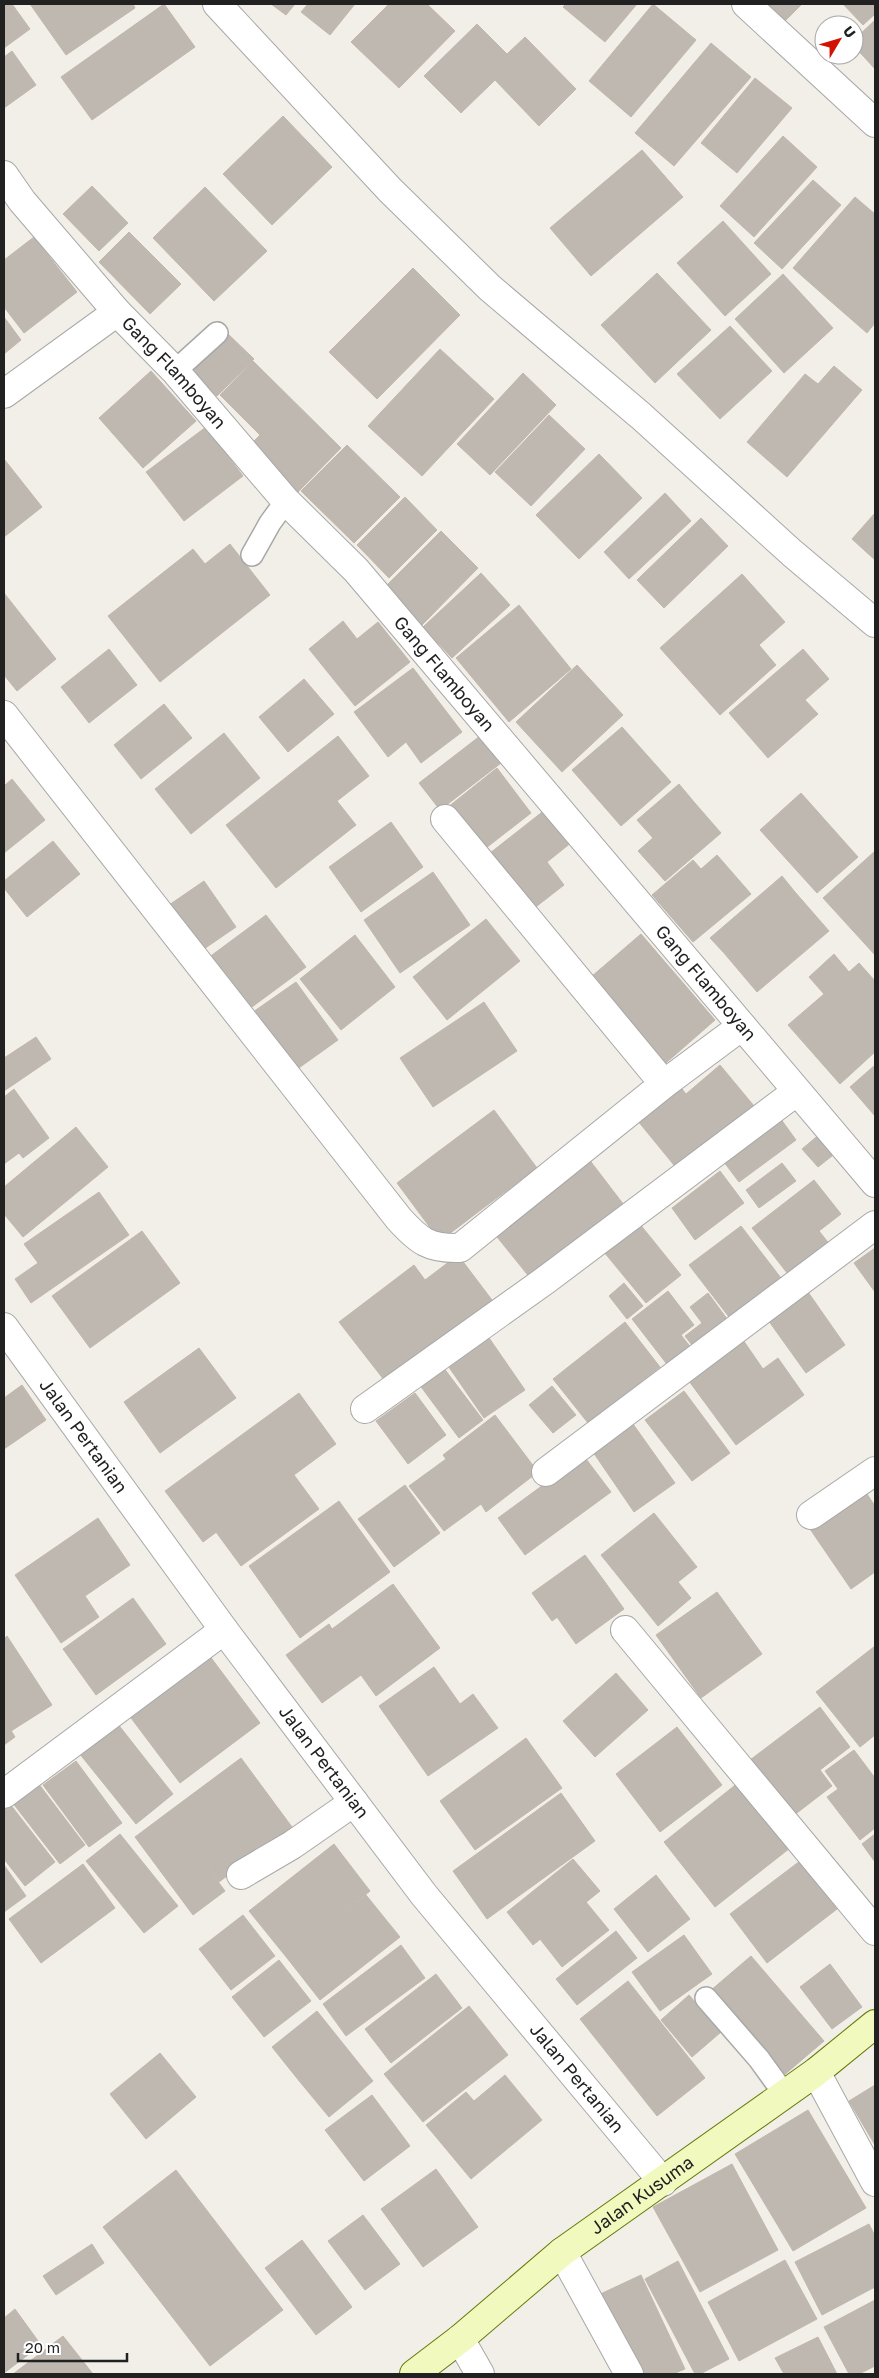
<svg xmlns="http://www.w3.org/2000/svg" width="879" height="2378" viewBox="0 0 879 2378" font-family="'Golos Text',sans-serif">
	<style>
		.building { fill: #beb8b1; stroke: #c3b7ab }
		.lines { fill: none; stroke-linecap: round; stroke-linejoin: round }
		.lane-casing { stroke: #a8a8a8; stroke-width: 24 }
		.street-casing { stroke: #a8a8a8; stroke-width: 30 }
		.secondary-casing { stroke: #657a07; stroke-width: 30 }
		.lane { stroke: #fff; stroke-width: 21 }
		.street { stroke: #fff; stroke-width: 28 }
		.secondary { stroke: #f2f9bf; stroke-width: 28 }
		.labels { text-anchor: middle; stroke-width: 4.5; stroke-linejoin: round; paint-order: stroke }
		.street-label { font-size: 18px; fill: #212121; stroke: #fff }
	</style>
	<rect width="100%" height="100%" fill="#f1efe8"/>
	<!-- building -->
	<g class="building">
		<polygon points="4,4 12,4 30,29 4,48"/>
		<polygon points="30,4 133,4 135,8 66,55"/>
		<polygon points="164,4 195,47 92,120 61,77"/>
		<polygon points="271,4 295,4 286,15"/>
		<polygon points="308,4 355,4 330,35 301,12"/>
		<polygon points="389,4 427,4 455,31 399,88 351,42"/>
		<polygon points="566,4 637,4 605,42 563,7"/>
		<polygon points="653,4 696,40 631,117 589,81"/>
		<polygon points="768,4 802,4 785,21"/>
		<polygon points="843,4 875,4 875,14 863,25"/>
		<polygon points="875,20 875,69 854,46 854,40"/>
		<polygon points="477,24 507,54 525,37 576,89 539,126 495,80 461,113 424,76"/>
		<polygon points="711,43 751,77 674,166 635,133"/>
		<polygon points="12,51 36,85 4,108 4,57"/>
		<polygon points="755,78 792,108 737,173 701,143"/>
		<polygon points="283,116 332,167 272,225 223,174"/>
		<polygon points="783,136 817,167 754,237 720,206"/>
		<polygon points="642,150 683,197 591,276 550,228"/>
		<polygon points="813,180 841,205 782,269 754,243"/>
		<polygon points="92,186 128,223 99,251 63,214"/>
		<polygon points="205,187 267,251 214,301 153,238"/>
		<polygon points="855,197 875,214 875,245 828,299 793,268"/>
		<polygon points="723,221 771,274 725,316 677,263"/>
		<polygon points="129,232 181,284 150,314 99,262"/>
		<polygon points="34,237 77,292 24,333 4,307 4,260"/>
		<polygon points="875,245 875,323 867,333 828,299"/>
		<polygon points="413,268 460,315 377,399 329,352"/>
		<polygon points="657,273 711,330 655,383 601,325"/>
		<polygon points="783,274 833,328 784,373 735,319"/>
		<polygon points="4,317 21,340 4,354"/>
		<polygon points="730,326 772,371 720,419 677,374"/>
		<polygon points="226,332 254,359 217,396 189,368"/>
		<polygon points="440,349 494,399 422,476 368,426"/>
		<polygon points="253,361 341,448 297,493 250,445 260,435 220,395"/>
		<polygon points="834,366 862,390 787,477 747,442 805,374 818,384"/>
		<polygon points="151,371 196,421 143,468 99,418"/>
		<polygon points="523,373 556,405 490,475 457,444"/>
		<polygon points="549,415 585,449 531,506 495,472"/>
		<polygon points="206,427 243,476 184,521 146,472"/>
		<polygon points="347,445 400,497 354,543 301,491"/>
		<polygon points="599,454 642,498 579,559 536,515"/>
		<polygon points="4,459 42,507 4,537"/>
		<polygon points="665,493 691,521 629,579 604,552"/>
		<polygon points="405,497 437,530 389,578 357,545"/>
		<polygon points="875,513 875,560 852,539"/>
		<polygon points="701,518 728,546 664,608 637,580"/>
		<polygon points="441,531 478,568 419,628 381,591"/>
		<polygon points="230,544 270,595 160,682 108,616 193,549 205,564"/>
		<polygon points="481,573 510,605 452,658 423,627"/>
		<polygon points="742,574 785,622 759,645 776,665 720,715 660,648"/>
		<polygon points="4,593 56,659 17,691 4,675"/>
		<polygon points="519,605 571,669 509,722 456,658"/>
		<polygon points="343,621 357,639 378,622 410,662 355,706 309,649"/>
		<polygon points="109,649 137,685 89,723 61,687"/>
		<polygon points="803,649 829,679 805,700 818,714 768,758 729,713"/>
		<polygon points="577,665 623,715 562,772 516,722"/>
		<polygon points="413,668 462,732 421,763 406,742 388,757 354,712"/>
		<polygon points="304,679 334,714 288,752 259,717"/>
		<polygon points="164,704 192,738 141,779 114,745"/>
		<polygon points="622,727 671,782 621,826 572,770"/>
		<polygon points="224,733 260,778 191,834 155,789"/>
		<polygon points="338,736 369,776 337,801 356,825 276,888 226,825"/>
		<polygon points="480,736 501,763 440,810 419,783"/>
		<polygon points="497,768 531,813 477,855 443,811"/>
		<polygon points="12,779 45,820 4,853 4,786"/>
		<polygon points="679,784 694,802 653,838 637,820"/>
		<polygon points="801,793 858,857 817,893 760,830"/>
		<polygon points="694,802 721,833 665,881 638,851"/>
		<polygon points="546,809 572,842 547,862 564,885 528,913 485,857"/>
		<polygon points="391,822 423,867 361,912 329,867"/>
		<polygon points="53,841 80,874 27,917 4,888 4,881"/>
		<polygon points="875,851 875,955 823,898"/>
		<polygon points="717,855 751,894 693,942 652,895 693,860 701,869"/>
		<polygon points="433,872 470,925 400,973 364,920"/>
		<polygon points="782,876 795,892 724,953 710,938"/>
		<polygon points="204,881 236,927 201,951 169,905"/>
		<polygon points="795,892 829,931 757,992 724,953"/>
		<polygon points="266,915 306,967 248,1010 208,958"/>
		<polygon points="486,919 520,961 447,1020 413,977"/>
		<polygon points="641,934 715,1020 659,1069 584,983"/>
		<polygon points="355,935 395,987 341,1030 300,979"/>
		<polygon points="834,954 849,972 859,963 875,981 875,1052 840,1084 788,1025 824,994 809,977"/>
		<polygon points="296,982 338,1040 296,1070 253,1012"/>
		<polygon points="484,1002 517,1051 433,1107 400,1058"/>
		<polygon points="36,1037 51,1059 4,1091 4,1058"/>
		<polygon points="720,1065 754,1106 678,1170 633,1115 675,1080 686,1094"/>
		<polygon points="875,1065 875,1116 850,1087"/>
		<polygon points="14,1089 49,1138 23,1158 19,1153 4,1164 4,1097"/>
		<polygon points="494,1110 537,1168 478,1212 435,1154"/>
		<polygon points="775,1111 796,1140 739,1182 718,1154"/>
		<polygon points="76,1127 108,1167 23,1237 4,1214 4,1187"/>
		<polygon points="821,1133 837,1152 818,1167 802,1149"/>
		<polygon points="435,1154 478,1212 440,1241 397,1183"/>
		<polygon points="588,1158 624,1205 531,1279 493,1232"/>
		<polygon points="782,1163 796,1181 759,1208 746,1190"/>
		<polygon points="720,1171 744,1203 695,1240 672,1208"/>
		<polygon points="814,1180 841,1214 819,1231 831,1246 791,1278 752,1228"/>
		<polygon points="99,1192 129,1235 31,1303 15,1279 38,1263 24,1244"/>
		<polygon points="639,1223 681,1275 646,1303 604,1252"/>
		<polygon points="741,1226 781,1278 729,1317 689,1265"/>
		<polygon points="142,1231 180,1283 90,1348 52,1296"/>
		<polygon points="875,1248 875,1292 854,1263"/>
		<polygon points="458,1255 495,1304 388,1385 339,1322 414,1265 425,1280"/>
		<polygon points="624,1283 643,1306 627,1319 609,1296"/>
		<polygon points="668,1291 694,1325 681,1335 696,1354 673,1372 632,1319"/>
		<polygon points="808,1292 845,1345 806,1373 768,1320"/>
		<polygon points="708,1293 733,1327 698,1353 685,1336 702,1323 690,1307"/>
		<polygon points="625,1322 660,1367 588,1423 553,1379"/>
		<polygon points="485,1332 525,1390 484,1418 444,1360"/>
		<polygon points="741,1337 763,1369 778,1358 804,1395 736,1445 686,1377"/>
		<polygon points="199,1348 236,1398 160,1453 124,1402"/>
		<polygon points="440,1363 483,1420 459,1438 416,1380"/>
		<polygon points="22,1385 46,1420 4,1449 4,1398"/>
		<polygon points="552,1386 576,1415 553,1433 529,1405"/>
		<polygon points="684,1391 730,1453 692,1481 645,1420"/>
		<polygon points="299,1393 336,1444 203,1542 165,1491"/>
		<polygon points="415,1393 446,1435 408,1464 376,1421"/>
		<polygon points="495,1415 538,1472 486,1512 481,1504 444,1531 409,1486 446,1459 443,1455"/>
		<polygon points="633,1424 675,1483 634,1512 593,1452"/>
		<polygon points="583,1455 611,1492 585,1511 558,1474"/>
		<polygon points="558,1474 585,1511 525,1555 498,1518"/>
		<polygon points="294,1475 319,1509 241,1566 216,1532"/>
		<polygon points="405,1485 440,1533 394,1567 358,1519"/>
		<polygon points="865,1491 875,1506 875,1572 851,1589 810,1529"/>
		<polygon points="339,1501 390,1572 300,1638 249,1566"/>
		<polygon points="654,1513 697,1567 678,1582 691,1598 658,1626 601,1555"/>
		<polygon points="98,1518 130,1565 85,1596 99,1617 61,1643 15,1575"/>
		<polygon points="585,1555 605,1582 552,1621 532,1593"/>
		<polygon points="605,1582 624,1609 576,1644 557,1617"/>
		<polygon points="393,1584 440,1648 376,1696 361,1675 322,1703 286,1655 329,1624 332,1629"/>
		<polygon points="717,1592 762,1654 701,1698 656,1635"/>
		<polygon points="133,1598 166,1644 96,1695 63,1649"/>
		<polygon points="7,1636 52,1705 11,1731 4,1719 4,1639"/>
		<polygon points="875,1646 875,1735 860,1747 816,1692"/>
		<polygon points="206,1651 260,1723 180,1783 125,1710"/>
		<polygon points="434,1667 460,1704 473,1694 498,1728 428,1776 379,1706"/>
		<polygon points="616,1673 648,1710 595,1757 563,1721"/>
		<polygon points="820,1707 850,1747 820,1770 832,1786 793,1816 750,1760"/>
		<polygon points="4,1719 15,1737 4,1745"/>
		<polygon points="117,1723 150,1765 112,1794 79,1753"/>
		<polygon points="677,1727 722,1785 660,1832 616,1774"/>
		<polygon points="526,1738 562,1788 475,1850 440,1801"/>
		<polygon points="854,1750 875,1778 875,1828 860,1840 827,1797 838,1789 825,1771"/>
		<polygon points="241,1758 292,1827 219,1882 167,1813"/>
		<polygon points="76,1761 122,1823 89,1847 43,1785"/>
		<polygon points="150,1765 173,1794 136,1824 112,1794"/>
		<polygon points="739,1782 790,1848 715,1907 664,1842"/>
		<polygon points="38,1783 85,1845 60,1864 12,1802"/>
		<polygon points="561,1793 595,1841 487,1919 453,1871"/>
		<polygon points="10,1804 55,1862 25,1886 4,1859 4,1809"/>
		<polygon points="167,1813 225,1891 193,1915 135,1837"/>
		<polygon points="120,1834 178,1906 144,1933 86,1861"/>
		<polygon points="875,1834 875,1862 862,1844"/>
		<polygon points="334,1844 370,1891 287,1958 249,1911"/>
		<polygon points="573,1859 600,1891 533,1945 507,1912"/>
		<polygon points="800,1861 837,1909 767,1963 730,1914"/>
		<polygon points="83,1864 115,1908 41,1963 9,1919"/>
		<polygon points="4,1865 26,1896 4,1912"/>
		<polygon points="656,1875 690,1919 648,1952 614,1909"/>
		<polygon points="366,1895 400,1937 320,2000 287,1958"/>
		<polygon points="586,1902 609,1930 562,1967 540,1939"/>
		<polygon points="243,1915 275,1956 231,1990 199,1949"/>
		<polygon points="616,1931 637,1958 577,2005 556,1979"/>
		<polygon points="684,1935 712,1974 660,2011 632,1972"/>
		<polygon points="401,1945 425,1978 346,2036 323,2004"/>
		<polygon points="751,1956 824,2041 783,2076 710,1991"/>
		<polygon points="279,1960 311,2001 264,2037 232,1997"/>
		<polygon points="830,1964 862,2007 832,2029 800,1987"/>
		<polygon points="436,1974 462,2008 391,2063 365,2029"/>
		<polygon points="628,1981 705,2078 657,2116 580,2019"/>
		<polygon points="689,1995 721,2032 692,2057 661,2020"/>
		<polygon points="469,2006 508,2055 423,2122 384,2074"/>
		<polygon points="317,2011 345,2046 300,2082 272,2047"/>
		<polygon points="345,2046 373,2081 329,2117 300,2082"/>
		<polygon points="160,2053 196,2097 146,2139 110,2094"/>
		<polygon points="505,2075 542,2120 471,2179 426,2125 466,2092 474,2101"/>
		<polygon points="875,2085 875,2145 849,2101"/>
		<polygon points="372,2095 410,2146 364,2181 325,2130"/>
		<polygon points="808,2110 866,2208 793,2251 735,2154"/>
		<polygon points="732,2164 778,2250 700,2292 653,2207"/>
		<polygon points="436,2169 478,2227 423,2267 381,2209"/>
		<polygon points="176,2170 283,2310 210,2366 103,2227"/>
		<polygon points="363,2215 400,2264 365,2290 328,2241"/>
		<polygon points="869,2224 875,2236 875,2287 822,2315 795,2262"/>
		<polygon points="302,2240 352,2307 316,2335 265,2268"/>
		<polygon points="92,2244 104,2263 56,2295 43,2276"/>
		<polygon points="785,2260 817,2319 739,2361 708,2302"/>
		<polygon points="678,2261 729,2359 700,2374 695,2374 645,2279"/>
		<polygon points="641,2275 685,2369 673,2374 631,2374 594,2297"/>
		<polygon points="875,2300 875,2366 859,2374 849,2374 824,2327"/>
		<polygon points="15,2309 41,2345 4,2373 4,2318"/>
		<polygon points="63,2336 93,2374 13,2374"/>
		<polygon points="818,2337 837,2374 784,2374 775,2358"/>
	</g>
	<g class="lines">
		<defs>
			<g id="lane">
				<polyline points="175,371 217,333"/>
				<polyline points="252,555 270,523 286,501"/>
				<polyline points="706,1998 759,2059 785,2095"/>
			</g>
			<g id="street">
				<polyline points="217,4 390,190 490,288 641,416 792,553 875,623"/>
				<polyline points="746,4 875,123"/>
				<path id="s1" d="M4,175l18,26 95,111 58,59 111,130 70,69 519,613"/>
				<polyline points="4,394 117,312"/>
				<path d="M4,715l395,504c20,22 30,30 61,29l204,-164 78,-58"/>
				<polyline points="445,819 664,1084"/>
				<path id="s2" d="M4,1327l220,303 200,265 239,287"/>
				<polyline points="365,1409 547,1279 796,1092"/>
				<polyline points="546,1472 875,1225"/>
				<polyline points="811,1515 875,1471"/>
				<polyline points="625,1630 875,1931"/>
				<polyline points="4,1794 224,1630"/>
				<polyline points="241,1875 292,1845 354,1802"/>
				<polyline points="816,2072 875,2182"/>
				<polyline points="562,2252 629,2374"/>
				<polyline points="460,2339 480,2374"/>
			</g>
			<g id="secondary">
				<path id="s3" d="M414,2374l46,-35 102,-87 254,-180 59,-48"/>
			</g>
		</defs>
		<!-- lane casing -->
		<use href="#lane" class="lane-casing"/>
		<!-- street casing -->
		<use href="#street" class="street-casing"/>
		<!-- secondary casing -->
		<use href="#secondary" class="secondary-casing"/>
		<!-- lane -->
		<use href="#lane" class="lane"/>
		<!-- street -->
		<use href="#street" class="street"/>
		<!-- secondary -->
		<use href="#secondary" class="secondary"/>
	</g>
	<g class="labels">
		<!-- street labels -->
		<g class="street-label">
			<text dy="6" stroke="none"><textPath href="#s1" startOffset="261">Gang Flamboyan</textPath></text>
			<text dy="6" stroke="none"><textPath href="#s1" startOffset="666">Gang Flamboyan</textPath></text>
			<text dy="6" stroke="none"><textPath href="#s1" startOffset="1071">Gang Flamboyan</textPath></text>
			<text dy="6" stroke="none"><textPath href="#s2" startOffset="135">Jalan Pertanian</textPath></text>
			<text dy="6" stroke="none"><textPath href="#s2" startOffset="540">Jalan Pertanian</textPath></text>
			<text dy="6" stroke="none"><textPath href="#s2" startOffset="945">Jalan Pertanian</textPath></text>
			<text dy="6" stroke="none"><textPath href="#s3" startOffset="290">Jalan Kusuma</textPath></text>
		</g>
	</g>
	<!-- border -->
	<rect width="879" height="2378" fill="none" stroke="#212121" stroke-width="10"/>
	<!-- north arrow -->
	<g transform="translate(839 40) rotate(52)"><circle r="24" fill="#ffffff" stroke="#a6a6a6"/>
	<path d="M0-4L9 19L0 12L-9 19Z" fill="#d01303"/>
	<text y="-8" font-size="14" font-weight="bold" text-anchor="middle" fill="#212121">U</text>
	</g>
	<!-- scale -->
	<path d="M18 2353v8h109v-8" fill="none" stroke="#212121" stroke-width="2.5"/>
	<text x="25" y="2353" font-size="15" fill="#212121" stroke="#ffffff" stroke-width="4" paint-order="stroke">20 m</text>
</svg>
